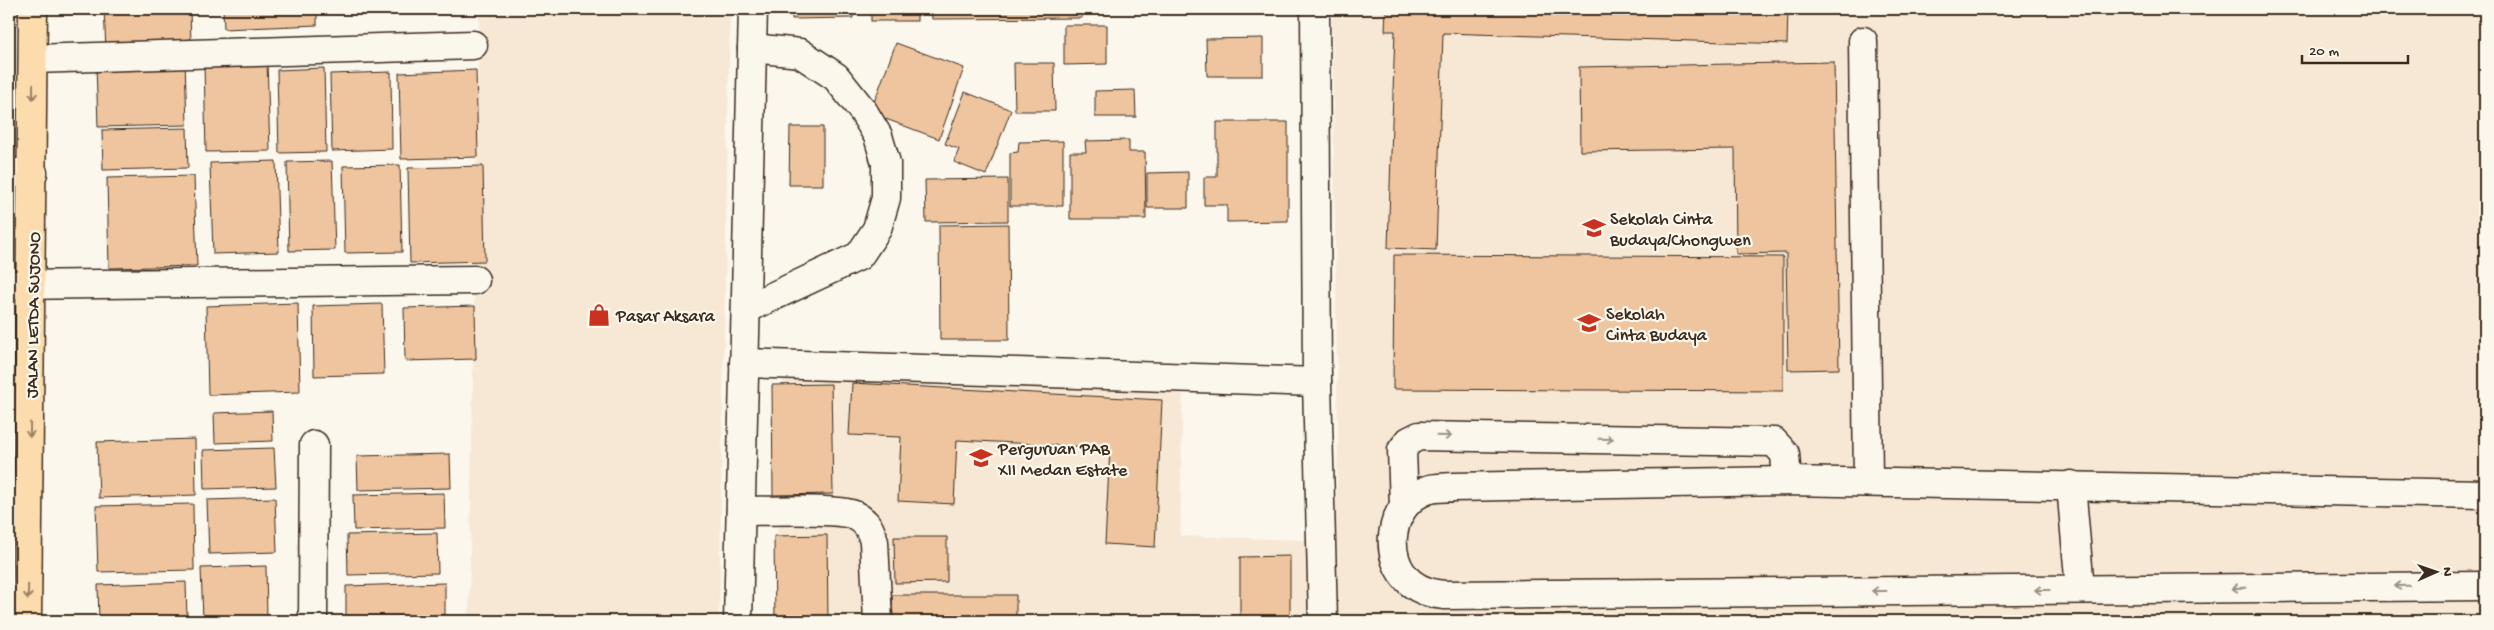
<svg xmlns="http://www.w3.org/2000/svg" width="2494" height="630" viewBox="0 0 2494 630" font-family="'Gochi Hand',sans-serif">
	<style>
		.built { fill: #f7e8d5 }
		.building { fill: #eec59e; stroke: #3b2a1e }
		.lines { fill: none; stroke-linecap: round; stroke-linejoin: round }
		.minor-casing { stroke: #3b2a1e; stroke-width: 31 }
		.highway-casing { stroke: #3b2a1e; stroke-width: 31 }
		.minor { stroke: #fbf7ec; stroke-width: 28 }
		.highway { stroke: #fcdcac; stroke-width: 28 }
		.oneway { stroke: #9c8365 }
		.oneway2 { stroke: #9b9085 }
		.labels { text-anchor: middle; stroke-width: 4.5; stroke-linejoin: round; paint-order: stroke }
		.poi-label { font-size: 18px; fill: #3b2a1e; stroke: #fbf7ec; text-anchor: start }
		.street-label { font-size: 18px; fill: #3b2a1e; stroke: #fbf7ec }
	</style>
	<rect width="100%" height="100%" fill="#fbf7ec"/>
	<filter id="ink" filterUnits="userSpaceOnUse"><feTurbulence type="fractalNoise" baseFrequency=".02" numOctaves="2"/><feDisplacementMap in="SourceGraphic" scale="10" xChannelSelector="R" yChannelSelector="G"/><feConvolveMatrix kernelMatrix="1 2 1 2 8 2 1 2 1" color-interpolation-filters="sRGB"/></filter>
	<g filter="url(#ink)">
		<!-- built -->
		<g class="built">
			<polygon points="479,9 730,9 719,621 469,621"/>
			<polygon points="1332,9 2485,9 2485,621 774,621 784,363 1183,381 1180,536 1335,541 1338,448"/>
		</g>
		<!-- building -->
		<g class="building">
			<polygon points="104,9 190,9 191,46 106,50"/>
			<polygon points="223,9 317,9 317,25 224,29"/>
			<polygon points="792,9 853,9 853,18 792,19"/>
			<rect x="871" y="9" width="46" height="12"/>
			<polygon points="931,9 1082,9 1082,18 932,19"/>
			<polygon points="1386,9 1788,9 1787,44 1443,33 1436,250 1388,248 1395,31 1385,31"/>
			<polygon points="1064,25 1107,25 1107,64 1064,65"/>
			<polygon points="1263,38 1263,76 1207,76 1206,39"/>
			<polygon points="896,43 964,68 939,139 870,113"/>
			<polygon points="185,60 187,125 98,127 96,63"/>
			<polygon points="267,62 270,151 206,152 204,63"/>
			<polygon points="1834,62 1839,369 1788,370 1786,253 1736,254 1735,149 1580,151 1579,67"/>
			<polygon points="1014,63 1054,63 1055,111 1015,111"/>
			<polygon points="324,68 326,152 279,153 277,70"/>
			<polygon points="476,70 478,157 401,159 399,73"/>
			<polygon points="391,72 392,149 332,151 330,74"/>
			<polygon points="1135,90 1136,117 1095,117 1095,91"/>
			<polygon points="965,92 1011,110 986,175 954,162 959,149 945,144"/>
			<polygon points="1217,122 1288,122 1288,221 1227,222 1227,205 1204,205 1204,177 1217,177"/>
			<polygon points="790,127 823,127 823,185 789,185"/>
			<polygon points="187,128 188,168 103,170 102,130"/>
			<polygon points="1129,140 1129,152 1145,152 1146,219 1070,219 1070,152 1086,152 1085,141"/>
			<polygon points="1063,141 1063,206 1010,206 1010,153 1018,152 1019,142"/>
			<polygon points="276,161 279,252 213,254 210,163"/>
			<polygon points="332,161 335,250 289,251 287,162"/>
			<polygon points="400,165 402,252 345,253 343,166"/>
			<polygon points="483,166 485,261 410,263 408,168"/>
			<polygon points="1188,172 1188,208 1147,208 1147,173"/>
			<polygon points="194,176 197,266 109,268 107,178"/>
			<polygon points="1008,179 1008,221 926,222 925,180"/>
			<polygon points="1008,224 1009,340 940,340 939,225"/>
			<polygon points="1394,255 1783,257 1783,391 1393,389"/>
			<polygon points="298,303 300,392 208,395 206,306"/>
			<polygon points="382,304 384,374 314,376 313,306"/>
			<polygon points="475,306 476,359 405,361 404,308"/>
			<polygon points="852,383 1162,400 1155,547 1105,544 1110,448 957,440 954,504 898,501 901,437 849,435"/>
			<polygon points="831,384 833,494 773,495 772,385"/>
			<polygon points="272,411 273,441 215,443 214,413"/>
			<polygon points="195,439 196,495 99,498 97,442"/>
			<polygon points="274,448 276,487 204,489 203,450"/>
			<polygon points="450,454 451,488 358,490 357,456"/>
			<polygon points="444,493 445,528 354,530 353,495"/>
			<polygon points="275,498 277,552 209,554 207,500"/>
			<polygon points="193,504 194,570 98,572 96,506"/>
			<polygon points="437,533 438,573 348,575 347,535"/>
			<polygon points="827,535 828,621 775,621 774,536"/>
			<polygon points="894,537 947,537 947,582 895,583"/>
			<polygon points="1290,556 1290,621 1240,621 1240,557"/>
			<polygon points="266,566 267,618 203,619 201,568"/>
			<polygon points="186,582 187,621 99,621 98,585"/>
			<polygon points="445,583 445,615 346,618 346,586"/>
			<polygon points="892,595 1016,595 1016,621 893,621"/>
		</g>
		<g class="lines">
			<defs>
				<g id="minor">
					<polyline points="1315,9 1317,382 1323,621"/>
					<polyline points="1863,41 1868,482"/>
					<polyline points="33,59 473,45"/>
					<polyline points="9,173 33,173"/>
					<polyline points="9,285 475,280"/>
					<polyline points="746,309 859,256 877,229 886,198 886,163 878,136 863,111 836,77 800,53 752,48"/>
					<polyline points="744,363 1317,382"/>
					<polyline points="2071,485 2080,589"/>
					<path d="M2485,494l-698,-13 -333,6c-8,1 -19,0 -27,3 -38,13 -46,68 -16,93 10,8 21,11 33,12l1041,-9"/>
					<polyline points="1404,506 1402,450 1409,441 1419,436 1774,442 1785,454 1787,481"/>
					<path d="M741,511c22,0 97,-3 113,4 13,6 17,15 20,27l4,79"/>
					<polyline points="313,621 314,445"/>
					<polyline points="738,621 753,9"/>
				</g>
				<polyline id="highway" points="27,621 33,9"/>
			</defs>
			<!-- minor casing -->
			<use href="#minor" class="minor-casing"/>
			<!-- highway casing -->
			<use href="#highway" class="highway-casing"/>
			<!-- minor -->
			<use href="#minor" class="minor"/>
			<!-- highway -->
			<use href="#highway" class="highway"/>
		</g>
		<!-- one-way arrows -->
		<defs><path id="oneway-shaft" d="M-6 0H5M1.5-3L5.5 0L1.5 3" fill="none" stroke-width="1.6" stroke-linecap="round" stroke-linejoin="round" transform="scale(1.25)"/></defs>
		<g class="oneway">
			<use href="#oneway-shaft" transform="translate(33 92) rotate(90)"/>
			<use href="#oneway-shaft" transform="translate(30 430) rotate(91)"/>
			<use href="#oneway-shaft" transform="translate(28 592) rotate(91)"/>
		</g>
		<g class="oneway2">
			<use href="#oneway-shaft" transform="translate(1444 436) rotate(1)"/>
			<use href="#oneway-shaft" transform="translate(1606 439) rotate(1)"/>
			<use href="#oneway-shaft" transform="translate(2402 586) rotate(179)"/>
			<use href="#oneway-shaft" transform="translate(2239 588) rotate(179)"/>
			<use href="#oneway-shaft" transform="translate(2042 590) rotate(180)"/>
			<use href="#oneway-shaft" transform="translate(1879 591) rotate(180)"/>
		</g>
	</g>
	<!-- icons -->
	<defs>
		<symbol id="school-bare" viewBox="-9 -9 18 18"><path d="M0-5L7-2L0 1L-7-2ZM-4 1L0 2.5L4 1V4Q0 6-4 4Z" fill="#c8321e" stroke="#fbf7ec" stroke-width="2.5" paint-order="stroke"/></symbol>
		<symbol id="shop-bare" viewBox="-9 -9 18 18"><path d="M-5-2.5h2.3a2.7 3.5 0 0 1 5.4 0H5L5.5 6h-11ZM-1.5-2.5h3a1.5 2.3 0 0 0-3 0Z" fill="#c8321e" stroke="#fbf7ec" stroke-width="2.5" paint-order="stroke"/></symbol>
	</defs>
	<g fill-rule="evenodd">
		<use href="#school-bare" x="1578" y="212" width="32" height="32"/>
		<use href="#shop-bare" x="583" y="299" width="32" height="32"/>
		<use href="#school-bare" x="1573" y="307" width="32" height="32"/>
		<use href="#school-bare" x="965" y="442" width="32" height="32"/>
	</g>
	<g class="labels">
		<!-- poi labels -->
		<g class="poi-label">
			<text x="1610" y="224">Sekolah Cinta<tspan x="1610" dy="21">Budaya/Chongwen</tspan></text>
			<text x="1606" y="319">Sekolah<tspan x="1606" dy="21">Cinta Budaya</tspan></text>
			<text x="616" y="321">Pasar Aksara</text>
			<text x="998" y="454">Perguruan PAB<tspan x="998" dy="21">XII Medan Estate</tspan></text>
		</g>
		<!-- street labels -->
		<g class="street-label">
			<text transform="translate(32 315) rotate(-89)" y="6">JALAN LETDA SUJONO</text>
		</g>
	</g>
	<!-- margin -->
	<rect width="2494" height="630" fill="none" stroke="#fbf7ec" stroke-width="30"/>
	<rect x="15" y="15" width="2464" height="600" fill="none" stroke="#3b2a1e" stroke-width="2" filter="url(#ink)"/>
	<!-- north arrow -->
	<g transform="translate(2436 572) rotate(88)" stroke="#fbf7ec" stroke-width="4" paint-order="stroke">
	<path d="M0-4L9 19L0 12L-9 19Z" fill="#3b2a1e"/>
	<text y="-8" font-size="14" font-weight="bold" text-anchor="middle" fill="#3b2a1e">N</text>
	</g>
	<!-- scale -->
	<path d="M2302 55v8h106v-8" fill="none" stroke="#3b2a1e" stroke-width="2.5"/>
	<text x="2309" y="55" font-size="15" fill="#3b2a1e" stroke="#fbf7ec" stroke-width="4" paint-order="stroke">20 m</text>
</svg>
